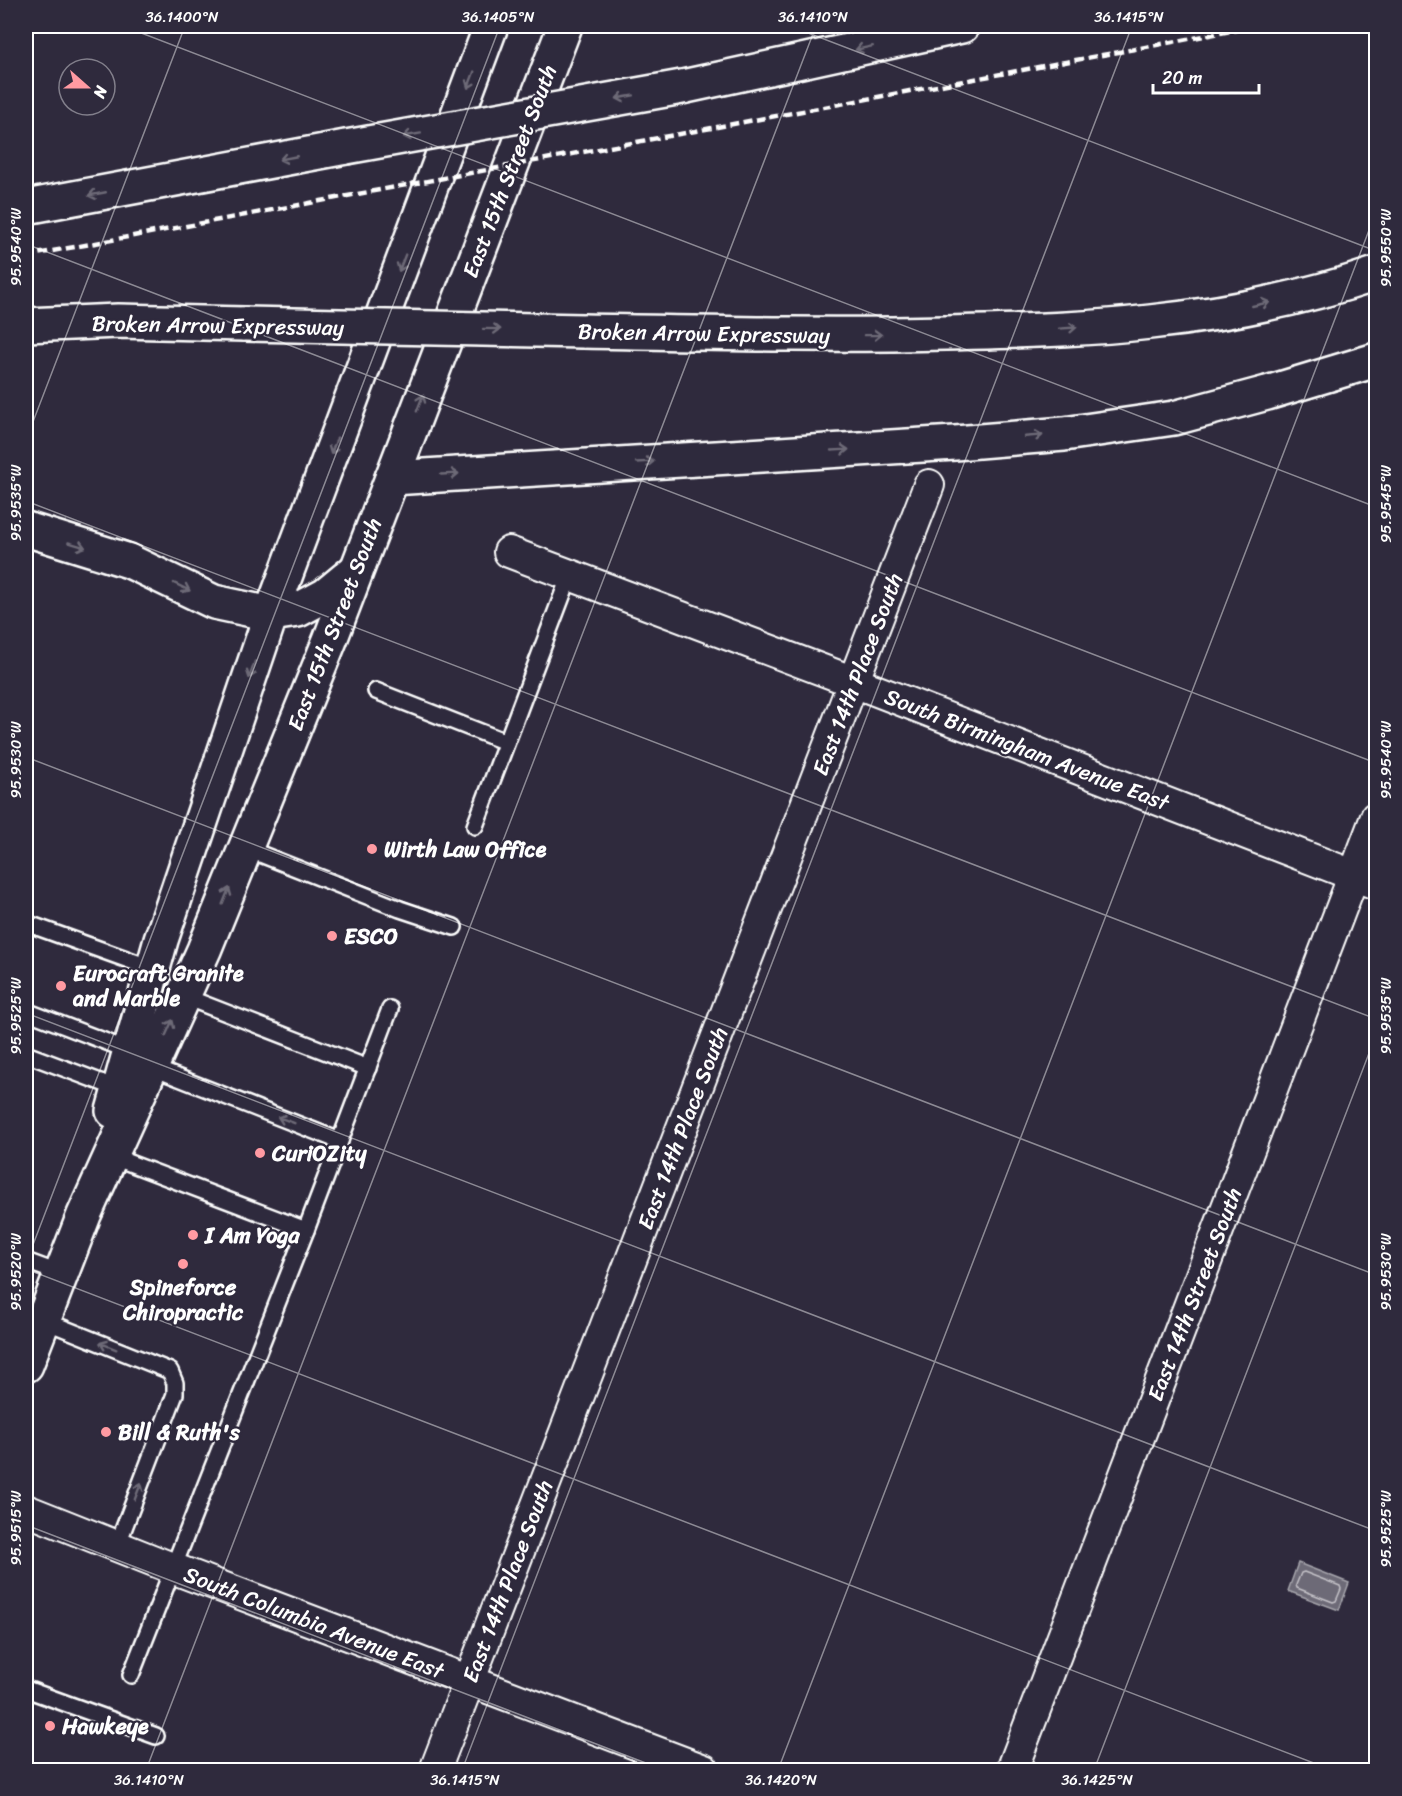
<svg xmlns="http://www.w3.org/2000/svg" width="1402" height="1796" viewBox="0 0 1402 1796" font-family="Sriracha,sans-serif">
	<style>
		.water { fill: #6d6a77; stroke: #a7a6ad; stroke-width: 1.5 }
		.lines { fill: none; stroke-linecap: round; stroke-linejoin: round }
		.shore { stroke: #c5c3c9; stroke-width: 1.5 }
		.service-casing { stroke: #fff; stroke-width: 20 }
		.minor-casing { stroke: #fff; stroke-width: 34 }
		.secondary-casing { stroke: #fff; stroke-width: 38 }
		.motorway-casing { stroke: #fff; stroke-width: 38 }
		.service { stroke: #2f2a3d; stroke-width: 15 }
		.minor { stroke: #2f2a3d; stroke-width: 30 }
		.secondary { stroke: #2f2a3d; stroke-width: 33 }
		.motorway { stroke: #2f2a3d; stroke-width: 33 }
		.rail { stroke: #fff; stroke-width: 4.5; stroke-dasharray: 9 4.5; stroke-linecap: butt }
		.motorway-bridge-casing { stroke: #fff; stroke-width: 38; stroke-linecap: butt }
		.motorway-bridge { stroke: #2f2a3d; stroke-width: 33 }
		.oneway { stroke: #6d6a77 }
		.ticks { fill: none; stroke: #fff; stroke-width: 1.5; stroke-opacity: 0.45 }
		.poi-dot { fill: #ff9aa2; stroke: #2f2a3d; stroke-width: 2 }
		.labels { text-anchor: middle; stroke-width: 4.5; stroke-linejoin: round; paint-order: stroke }
		.street-label { font-size: 22px; fill: #fff; stroke: #2f2a3d }
		.poi-label { font-size: 22px; font-weight: bold; fill: #fff; stroke: #2f2a3d; text-anchor: start }
		.neatline { fill: none; stroke: #fff; stroke-width: 2 }
		.ticks-label { font-size: 15px; text-anchor: middle; fill: #fff }
	</style>
	<rect width="100%" height="100%" fill="#2f2a3d"/>
	<filter id="ink" filterUnits="userSpaceOnUse"><feTurbulence type="fractalNoise" baseFrequency=".0167" numOctaves="2"/><feDisplacementMap in="SourceGraphic" scale="12" xChannelSelector="R" yChannelSelector="G"/><feConvolveMatrix kernelMatrix="1 2 1 2 8 2 1 2 1" color-interpolation-filters="sRGB"/></filter>
	<g filter="url(#ink)">
		<!-- water -->
		<polygon class="water" points="1298,1563 1349,1583 1339,1610 1288,1591"/>
		<g class="lines">
			<!-- shore -->
			<polygon class="shore" points="1304,1572 1340,1586 1341,1589 1336,1601 1333,1602 1297,1588 1296,1585 1301,1573"/>
			<defs>
				<g id="service">
					<polyline points="376,691 506,742"/>
					<polyline points="475,826 570,575"/>
					<polyline points="245,848 400,909 454,927"/>
					<polyline points="26,923 154,969"/>
					<polyline points="183,996 368,1068"/>
					<polyline points="26,1011 130,1051"/>
					<polyline points="26,1054 119,1089"/>
					<polyline points="151,1067 340,1141"/>
					<polyline points="111,1156 306,1230"/>
					<polyline points="26,1261 61,1274"/>
					<polyline points="43,1320 170,1371 175,1383 175,1394 117,1546"/>
					<polyline points="131,1675 306,1230 390,1009"/>
					<polyline points="26,1689 156,1736"/>
				</g>
				<g id="minor">
					<polyline points="509,552 854,682 1376,884"/>
					<polyline points="26,1510 172,1568 704,1770"/>
					<polyline points="435,1770 929,485"/>
					<polyline points="1012,1770 1376,817"/>
				</g>
				<g id="secondary">
					<polyline points="113,1111 161,940 271,614 491,26"/>
					<polyline points="26,1365 84,1215 204,950 330,640 565,26"/>
				</g>
				<g id="motorway">
					<polyline points="682,87 962,26"/>
					<polyline points="26,207 346,147"/>
					<polyline points="26,325 118,321 244,324"/>
					<path d="M583,331c121,2 242,5 363,2 68,-2 137,-3 204,-11 76,-8 154,-24 226,-48"/>
					<polyline points="392,478 955,443 1064,434 1174,418 1267,393 1376,360"/>
					<polyline points="26,529 129,561 214,602 271,614 298,610 326,595 355,571"/>
				</g>
			</defs>
			<!-- service casing -->
			<use href="#service" class="service-casing"/>
			<!-- minor casing -->
			<use href="#minor" class="minor-casing"/>
			<!-- secondary casing -->
			<use href="#secondary" class="secondary-casing"/>
			<!-- motorway casing -->
			<use href="#motorway" class="motorway-casing"/>
			<!-- service -->
			<use href="#service" class="service"/>
			<!-- minor -->
			<use href="#minor" class="minor"/>
			<!-- secondary -->
			<use href="#secondary" class="secondary"/>
			<!-- motorway -->
			<use href="#motorway" class="motorway"/>
			<!-- rail -->
			<polyline class="rail" points="26,256 1258,26"/>
			<defs>
				<g id="motorway-bridge">
					<polyline points="346,147 682,87"/>
					<polyline points="244,324 583,331"/>
				</g>
			</defs>
			<!-- motorway-bridge casing -->
			<use href="#motorway-bridge" class="motorway-bridge-casing"/>
			<!-- motorway-bridge -->
			<use href="#motorway-bridge" class="motorway-bridge"/>
		</g>
		<!-- one-way arrows -->
		<defs><path id="oneway-shaft" d="M-6 0H5M1.5-3L5.5 0L1.5 3" fill="none" stroke-width="1.6" stroke-linecap="round" stroke-linejoin="round" transform="scale(1.5)"/></defs>
		<g class="oneway">
			<use href="#oneway-shaft" transform="translate(864 48) rotate(168)"/>
			<use href="#oneway-shaft" transform="translate(471 80) rotate(111)"/>
			<use href="#oneway-shaft" transform="translate(625 97) rotate(170)"/>
			<use href="#oneway-shaft" transform="translate(412 135) rotate(170)"/>
			<use href="#oneway-shaft" transform="translate(288 158) rotate(169)"/>
			<use href="#oneway-shaft" transform="translate(97 194) rotate(169)"/>
			<use href="#oneway-shaft" transform="translate(402 263) rotate(111)"/>
			<use href="#oneway-shaft" transform="translate(1261 304) rotate(-13)"/>
			<use href="#oneway-shaft" transform="translate(1068 328) rotate(-4)"/>
			<use href="#oneway-shaft" transform="translate(492 329) rotate(1)"/>
			<use href="#oneway-shaft" transform="translate(873 335) rotate(-1)"/>
			<use href="#oneway-shaft" transform="translate(420 403) rotate(-69)"/>
			<use href="#oneway-shaft" transform="translate(1034 436) rotate(-5)"/>
			<use href="#oneway-shaft" transform="translate(334 446) rotate(111)"/>
			<use href="#oneway-shaft" transform="translate(840 450) rotate(-3)"/>
			<use href="#oneway-shaft" transform="translate(645 462) rotate(-3)"/>
			<use href="#oneway-shaft" transform="translate(450 474) rotate(-3)"/>
			<use href="#oneway-shaft" transform="translate(77 545) rotate(17)"/>
			<use href="#oneway-shaft" transform="translate(182 587) rotate(26)"/>
			<use href="#oneway-shaft" transform="translate(252 670) rotate(109)"/>
			<use href="#oneway-shaft" transform="translate(226 896) rotate(-68)"/>
			<use href="#oneway-shaft" transform="translate(169 1028) rotate(-66)"/>
			<use href="#oneway-shaft" transform="translate(286 1120) rotate(-159)"/>
			<use href="#oneway-shaft" transform="translate(108 1346) rotate(-158)"/>
			<use href="#oneway-shaft" transform="translate(138 1491) rotate(-69)"/>
		</g>
	</g>
	<!-- ticks -->
	<path class="ticks" d="M123,26l1253,481M790,26l586,225M26,244l1350,519M26,440l159,-414M26,501l1350,518M26,757l1350,518M26,1013l1350,518M26,1263l474,-1237M26,1269l1306,501M26,1525l638,245M146,1770l670,-1744M462,1770l670,-1744M778,1770l598,-1558M1094,1770l282,-735"/>
	<!-- markers -->
	<g class="poi-dot">
		<circle cx="372" cy="849" r="6"/>
		<circle cx="332" cy="936" r="6"/>
		<circle cx="61" cy="986" r="6"/>
		<circle cx="260" cy="1153" r="6"/>
		<circle cx="193" cy="1235" r="6"/>
		<circle cx="183" cy="1264" r="6"/>
		<circle cx="106" cy="1432" r="6"/>
		<circle cx="50" cy="1726" r="6"/>
	</g>
	<g class="labels">
		<!-- street labels -->
		<g class="street-label">
			<text transform="translate(509 171) rotate(-69)" y="8">East 15th Street South</text>
			<text transform="translate(218 325) rotate(1)" y="8">Broken Arrow Expressway</text>
			<text transform="translate(704 333) rotate(1)" y="8">Broken Arrow Expressway</text>
			<text transform="translate(334 624) rotate(-69)" y="8">East 15th Street South</text>
			<text transform="translate(857 674) rotate(-69)" y="8">East 14th Place South</text>
			<text transform="translate(1027 749) rotate(21)" y="8">South Birmingham Avenue East</text>
			<text transform="translate(682 1128) rotate(-69)" y="8">East 14th Place South</text>
			<text transform="translate(1194 1294) rotate(-69)" y="8">East 14th Street South</text>
			<text transform="translate(507 1581) rotate(-69)" y="8">East 14th Place South</text>
			<text transform="translate(314 1622) rotate(21)" y="8">South Columbia Avenue East</text>
		</g>
		<!-- poi labels -->
		<g class="poi-label">
			<text x="384" y="857">Wirth Law Office</text>
			<text x="344" y="944">ESCO</text>
			<text x="73" y="981">Eurocraft Granite<tspan x="73" dy="25">and Marble</tspan></text>
			<text x="272" y="1161">CuriOZity</text>
			<text x="205" y="1243">I Am Yoga</text>
			<text x="183" y="1295" text-anchor="middle">Spineforce<tspan x="183" dy="25">Chiropractic</tspan></text>
			<text x="118" y="1440">Bill &amp; Ruth's</text>
			<text x="62" y="1734">Hawkeye</text>
		</g>
	</g>
	<!-- margin -->
	<rect width="1402" height="1796" fill="none" stroke="#2f2a3d" stroke-width="66"/>
	<!-- north arrow -->
	<g transform="translate(87 87) rotate(111)"><circle r="28" fill="#2f2a3d" stroke="#827f8b" stroke-width="1.5"/>
	<path d="M0-4.5L10 22L0 15L-10 22Z" fill="#ff9aa2"/>
	<text y="-9" font-size="16" font-weight="bold" text-anchor="middle" fill="#ffffff">N</text>
	</g>
	<!-- scale -->
	<path d="M1153 84v9h106v-9" fill="none" stroke="#ffffff" stroke-width="3"/>
	<text x="1162" y="84" font-size="18" fill="#ffffff" stroke="#2f2a3d" stroke-width="4.5" paint-order="stroke">20 m</text>
	<rect x="33" y="33" width="1336" height="1730" class="neatline"/>
	<g class="ticks-label">
		<text x="182" y="22">36.1400°N</text>
		<text x="498" y="22">36.1405°N</text>
		<text x="813" y="22">36.1410°N</text>
		<text x="1129" y="22">36.1415°N</text>
		<text transform="translate(16 247) rotate(-90)" y="5">95.9540°W</text>
		<text transform="translate(1386 248) rotate(-90)" y="5">95.9550°W</text>
		<text transform="translate(16 503) rotate(-90)" y="5">95.9535°W</text>
		<text transform="translate(1386 504) rotate(-90)" y="5">95.9545°W</text>
		<text transform="translate(16 760) rotate(-90)" y="5">95.9530°W</text>
		<text transform="translate(1386 760) rotate(-90)" y="5">95.9540°W</text>
		<text transform="translate(16 1016) rotate(-90)" y="5">95.9525°W</text>
		<text transform="translate(1386 1016) rotate(-90)" y="5">95.9535°W</text>
		<text transform="translate(16 1272) rotate(-90)" y="5">95.9520°W</text>
		<text transform="translate(1386 1272) rotate(-90)" y="5">95.9530°W</text>
		<text transform="translate(16 1528) rotate(-90)" y="5">95.9515°W</text>
		<text transform="translate(1386 1529) rotate(-90)" y="5">95.9525°W</text>
		<text x="149" y="1785">36.1410°N</text>
		<text x="465" y="1785">36.1415°N</text>
		<text x="781" y="1785">36.1420°N</text>
		<text x="1097" y="1785">36.1425°N</text>
	</g>
</svg>
